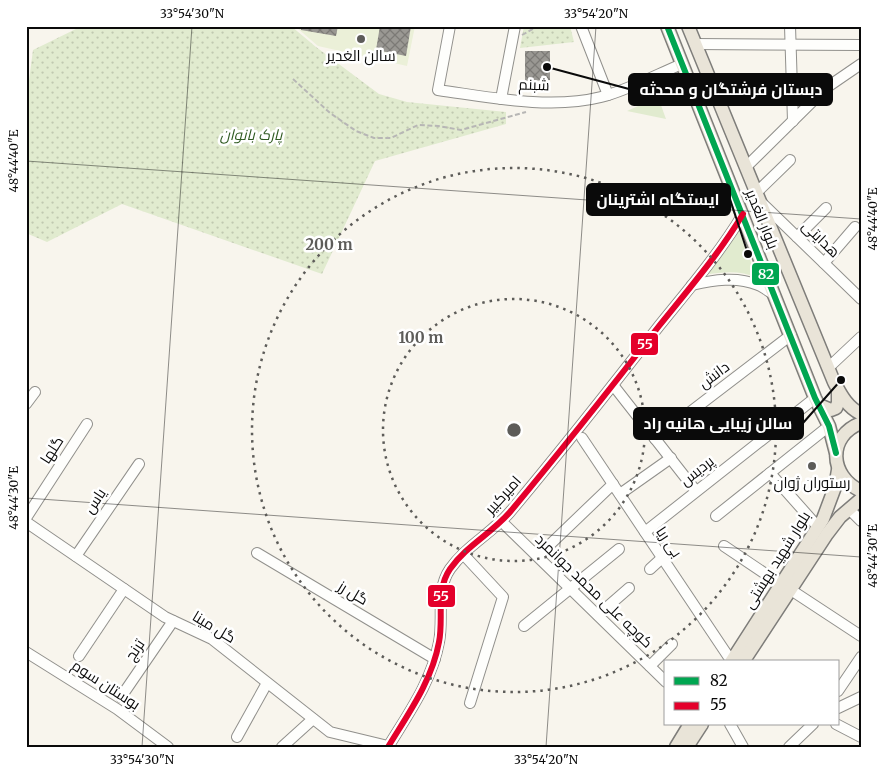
<svg xmlns="http://www.w3.org/2000/svg" width="887" height="773" viewBox="0 0 887 773" font-family="Merriweather,Cairo,serif">
	<style>
		.grass { fill: #e1ebcf }
		.park { fill: url(#park-dots) }
		.pitch { fill: #ebf0d8 }
		.building { fill: url(#building-cross-hatch) }
		.lines { fill: none; stroke-linecap: round; stroke-linejoin: round }
		.minor-casing { stroke: #91908c; stroke-width: 12 }
		.major-casing { stroke: #7e7d7a; stroke-width: 15 }
		.path { stroke: #b7b6b5; stroke-width: 2; stroke-dasharray: 5 2.5; stroke-linecap: butt }
		.minor { stroke: #fefefc; stroke-width: 10 }
		.major { stroke: #e9e4d8; stroke-width: 12 }
		.bus-1-casing { stroke: #fff; stroke-width: 10 }
		.bus-2-casing { stroke: #fff; stroke-width: 10 }
		.bus-1 { stroke: #00a651; stroke-width: 6 }
		.bus-2 { stroke: #e4002b; stroke-width: 6 }
		.ticks { fill: none; stroke: #0a0a0a; stroke-width: 1; stroke-opacity: 0.45 }
		.ring { fill: none; stroke: #5d5c59; stroke-width: 2.5; stroke-dasharray: 2.5 5 }
		.poi-dot { fill: #5d5c59; stroke: #fff; stroke-width: 2 }
		.labels { text-anchor: middle; stroke-width: 5; stroke-linejoin: round; paint-order: stroke }
		.poi-label { font-size: 15px; fill: #0a0a0a; stroke: #fff }
		.street-label { font-size: 15px; fill: #0a0a0a; stroke: #fff }
		.park-label { font-size: 15px; font-style: italic; fill: #2f5a21; stroke: #fff }
		.centre { fill: #5d5c59; stroke: #fff; stroke-width: 2.5 }
		.ring-label { font-size: 15px; text-anchor: middle; font-weight: bold; fill: #5d5c59; stroke: #fff; stroke-width: 5; stroke-linejoin: round; paint-order: stroke }
		.leader { fill: none; stroke: #0a0a0a; stroke-width: 2 }
		.callout-dot { fill: #0a0a0a; stroke: #fff; stroke-width: 2 }
		.callout { fill: #0a0a0a; stroke: #0a0a0a; stroke-width: 2 }
		.callout-label { font-size: 16px; text-anchor: middle; font-weight: bold; fill: #fff }
		.line-badge { stroke: #fff; stroke-width: 2 }
		.badge-label { font-size: 14px; text-anchor: middle; font-weight: bold; fill: #fff }
		.neatline { fill: none; stroke: #0a0a0a; stroke-width: 2 }
		.ticks-label { font-size: 12px; text-anchor: middle; fill: #0a0a0a }
	</style>
	<defs>
		<pattern id="park-dots" width="8" height="8" patternUnits="userSpaceOnUse" patternTransform="scale(1.25)"><rect width="8" height="8" fill="#e1ebcf"/><path d="M2 2h.1M6 6h.1" fill="none" stroke="#c0c8b0" stroke-width="1.8" stroke-linecap="round"/></pattern>
		<pattern id="building-cross-hatch" width="8" height="8" patternUnits="userSpaceOnUse" patternTransform="scale(1.25)"><rect width="8" height="8" fill="#9a9893"/><path d="M0 0l8 8M0 8l8-8" fill="none" stroke="#7c7a76"/></pattern>
	</defs>
	<rect width="100%" height="100%" fill="#f8f5ed"/>
	<!-- grass -->
	<g class="grass">
		<polygon points="658,97 666,119 627,111"/>
		<path d="M739,231l18,47c-17,-8 -34,-6 -52,-3z"/>
	</g>
	<!-- park -->
	<g class="park">
		<polygon points="82,26 291,26 316,47 379,94 407,102 506,112 506,124 375,161 322,274 122,204 47,242 26,233 26,103 33,50"/>
		<polygon points="524,26 570,26 574,42 520,48"/>
	</g>
	<!-- pitch -->
	<polygon class="pitch" points="415,26 407,66 318,46 296,27"/>
	<!-- building -->
	<g class="building">
		<polygon points="301,26 338,26 336,36 301,30"/>
		<polygon points="380,26 411,26 406,56 376,50"/>
		<polygon points="525,51 550,51 550,80 525,81"/>
	</g>
	<g class="lines">
		<defs>
			<g id="minor">
				<path d="M450,26l-12,64c51,7 112,20 163,7 25,-6 57,-23 81,-33"/>
				<polyline points="581,26 608,95"/>
				<polyline points="790,26 793,121"/>
				<polyline points="695,44 861,45"/>
				<polyline points="501,99 515,26"/>
				<polyline points="746,167 826,88 861,64"/>
				<polyline points="756,193 790,160"/>
				<polyline points="763,204 861,299"/>
				<polyline points="797,237 826,208"/>
				<polyline points="824,263 855,227"/>
				<path d="M692,285c21,-5 45,-9 66,0 6,2 11,7 17,10"/>
				<polyline points="828,368 861,337"/>
				<polyline points="613,385 696,491"/>
				<polyline points="26,404 35,392"/>
				<polyline points="582,438 732,662"/>
				<polyline points="655,439 791,335"/>
				<polyline points="770,473 818,527"/>
				<polyline points="620,494 671,458"/>
				<polyline points="849,509 861,521"/>
				<polyline points="716,516 829,426"/>
				<polyline points="26,518 87,424"/>
				<polyline points="501,521 666,682"/>
				<polyline points="26,522 165,617 212,639 330,732 388,746"/>
				<polyline points="645,532 815,398"/>
				<polyline points="724,546 782,585"/>
				<polyline points="257,553 435,659"/>
				<polyline points="463,554 503,597 470,703"/>
				<polyline points="76,556 139,464"/>
				<polyline points="538,556 613,484"/>
				<polyline points="650,569 662,558"/>
				<polyline points="791,590 861,636"/>
				<polyline points="598,615 629,588"/>
				<polyline points="524,626 619,549"/>
				<polyline points="26,652 117,709 168,747"/>
				<polyline points="79,656 124,589"/>
				<polyline points="650,666 672,644"/>
				<polyline points="838,691 861,657"/>
				<polyline points="121,697 173,621"/>
				<polyline points="838,708 861,697"/>
				<polyline points="730,724 743,747"/>
				<polyline points="836,724 861,737"/>
				<polyline points="237,737 267,683"/>
				<polyline points="282,747 313,719"/>
				<path d="M388,747c20,-33 44,-66 51,-105 5,-24 -4,-51 11,-73 16,-23 42,-36 60,-57 51,-61 100,-123 149,-186 29,-36 60,-72 84,-112"/>
				<polyline points="789,747 813,724"/>
			</g>
			<g id="major">
				<polyline points="667,26 815,398 829,426 836,453"/>
				<path d="M688,26l146,356c7,13 13,25 27,32"/>
				<polyline points="819,405 831,410 836,408 838,403 838,390"/>
				<path d="M861,423c-34,13 -32,53 0,68"/>
				<polyline points="731,662 823,519 835,487 838,470"/>
				<polyline points="743,662 827,534 840,517 861,499"/>
				<polyline points="676,747 690,724"/>
				<polyline points="687,747 702,724"/>
			</g>
		</defs>
		<!-- minor casing -->
		<use href="#minor" class="minor-casing"/>
		<!-- major casing -->
		<use href="#major" class="major-casing"/>
		<!-- path -->
		<g class="path">
			<polyline points="522,35 538,26"/>
			<polyline points="293,79 330,113 356,131 374,138 391,138 418,125 438,126 461,130 526,112"/>
		</g>
		<!-- minor -->
		<use href="#minor" class="minor"/>
		<!-- major -->
		<use href="#major" class="major"/>
		<defs>
			<polyline id="bus-1" points="667,26 815,398 829,426 836,453"/>
			<path id="bus-2" d="M388,747c20,-33 44,-66 51,-105 5,-24 -4,-51 11,-73 16,-23 42,-36 60,-57 51,-61 100,-123 149,-186 29,-36 60,-72 84,-112"/>
		</defs>
		<!-- bus-1 casing -->
		<use href="#bus-1" class="bus-1-casing"/>
		<!-- bus-2 casing -->
		<use href="#bus-2" class="bus-2-casing"/>
		<!-- bus-1 -->
		<use href="#bus-1" class="bus-1"/>
		<!-- bus-2 -->
		<use href="#bus-2" class="bus-2"/>
	</g>
	<!-- ticks -->
	<path class="ticks" d="M26,161l835,58M26,498l835,59M142,747l50,-721M546,747l50,-721"/>
	<!-- distance rings -->
	<g class="ring">
		<circle cx="514" cy="430" r="131"/>
		<circle cx="514" cy="430" r="262"/>
	</g>
	<!-- markers -->
	<g class="poi-dot">
		<circle cx="361" cy="39" r="5"/>
		<circle cx="812" cy="466" r="5"/>
	</g>
	<g class="labels">
		<!-- poi labels -->
		<g class="poi-label">
			<text x="361" y="61">سالن الغدیر</text>
			<text x="812" y="488">رستوران ژوان</text>
		</g>
		<!-- street labels -->
		<g class="street-label">
			<text transform="translate(534 85) rotate(2)" y="5">شبنم</text>
			<text transform="translate(762 219) rotate(68)" y="5">بلوار الغدیر</text>
			<text transform="translate(821 239) rotate(44)" y="5">هدایتی</text>
			<text transform="translate(714 375) rotate(-37)" y="5">دانش</text>
			<text transform="translate(52 450) rotate(-57)" y="5">گلها</text>
			<text transform="translate(697 471) rotate(-38)" y="5">پردیس</text>
			<text transform="translate(503 495) rotate(-48)" y="5">امیرکبیر</text>
			<text transform="translate(95 501) rotate(-56)" y="5">یاس</text>
			<text transform="translate(669 542) rotate(56)" y="5">بی ریا</text>
			<text transform="translate(777 560) rotate(-58)" y="5">بلوار شهید بهشتی</text>
			<text transform="translate(594 591) rotate(44)" y="5">کوچه علی محمد جوانمرد</text>
			<text transform="translate(353 593) rotate(31)" y="5">گل رز</text>
			<text transform="translate(214 627) rotate(31)" y="5">گل مینا</text>
			<text transform="translate(135 650) rotate(-56)" y="5">ترنج</text>
			<text transform="translate(106 685) rotate(33)" y="5">بوستان سوم</text>
		</g>
		<!-- park labels -->
		<g class="park-label">
			<text x="251" y="140">پارک بانوان</text>
		</g>
	</g>
	<circle cx="514" cy="430" r="8" class="centre"/>
	<g class="ring-label">
		<text x="329" y="250">200 m</text>
		<text x="421" y="343">100 m</text>
	</g>
	<!-- callouts -->
	<path class="leader" d="M547 67L629 89M748 254L730 199M841 380L803 423"/>
	<g class="callout-dot">
		<circle cx="547" cy="67" r="5"/>
		<circle cx="748" cy="254" r="5"/>
		<circle cx="841" cy="380" r="5"/>
	</g>
	<g class="callout">
		<rect x="629" y="74" width="203" height="31" rx="5"/>
		<rect x="587" y="184" width="143" height="31" rx="5"/>
		<rect x="634" y="408" width="169" height="31" rx="5"/>
	</g>
	<g class="callout-label">
		<text x="731" y="95">دبستان فرشتگان و محدثه</text>
		<text x="658" y="205">ایستگاه اشترینان</text>
		<text x="718" y="429">سالن زیبایی هانيه راد</text>
	</g>
	<g class="line-badge">
		<rect x="751" y="262" width="29" height="24" rx="5" fill="#00a651"/>
		<rect x="630" y="332" width="29" height="24" rx="5" fill="#e4002b"/>
		<rect x="427" y="584" width="29" height="24" rx="5" fill="#e4002b"/>
	</g>
	<g class="badge-label">
		<text x="766" y="279">82</text>
		<text x="645" y="349">55</text>
		<text x="441" y="601">55</text>
	</g>
	<!-- border -->
	<rect width="887" height="773" fill="none" stroke="#ffffff" stroke-width="55"/>
	<!-- legend -->
	<rect x="664" y="660" width="175" height="65" fill="#ffffff" stroke="#9d9d9d"/>
	<rect x="674" y="677" width="25" height="8" fill="#00a651" stroke="#9d9d9d"/>
	<text x="710" y="686" font-size="15" fill="#0a0a0a">82</text>
	<rect x="674" y="702" width="25" height="8" fill="#e4002b" stroke="#9d9d9d"/>
	<text x="710" y="710" font-size="15" fill="#0a0a0a">55</text>
	<rect x="28" y="28" width="832" height="718" class="neatline"/>
	<g class="ticks-label">
		<text x="192" y="18">33°54'30"N</text>
		<text x="596" y="18">33°54'20"N</text>
		<text transform="translate(14 161) rotate(-90)" y="4">48°44'40"E</text>
		<text transform="translate(873 219) rotate(-90)" y="4">48°44'40"E</text>
		<text transform="translate(14 498) rotate(-90)" y="4">48°44'30"E</text>
		<text transform="translate(873 556) rotate(-90)" y="4">48°44'30"E</text>
		<text x="142" y="764">33°54'30"N</text>
		<text x="546" y="764">33°54'20"N</text>
	</g>
</svg>
